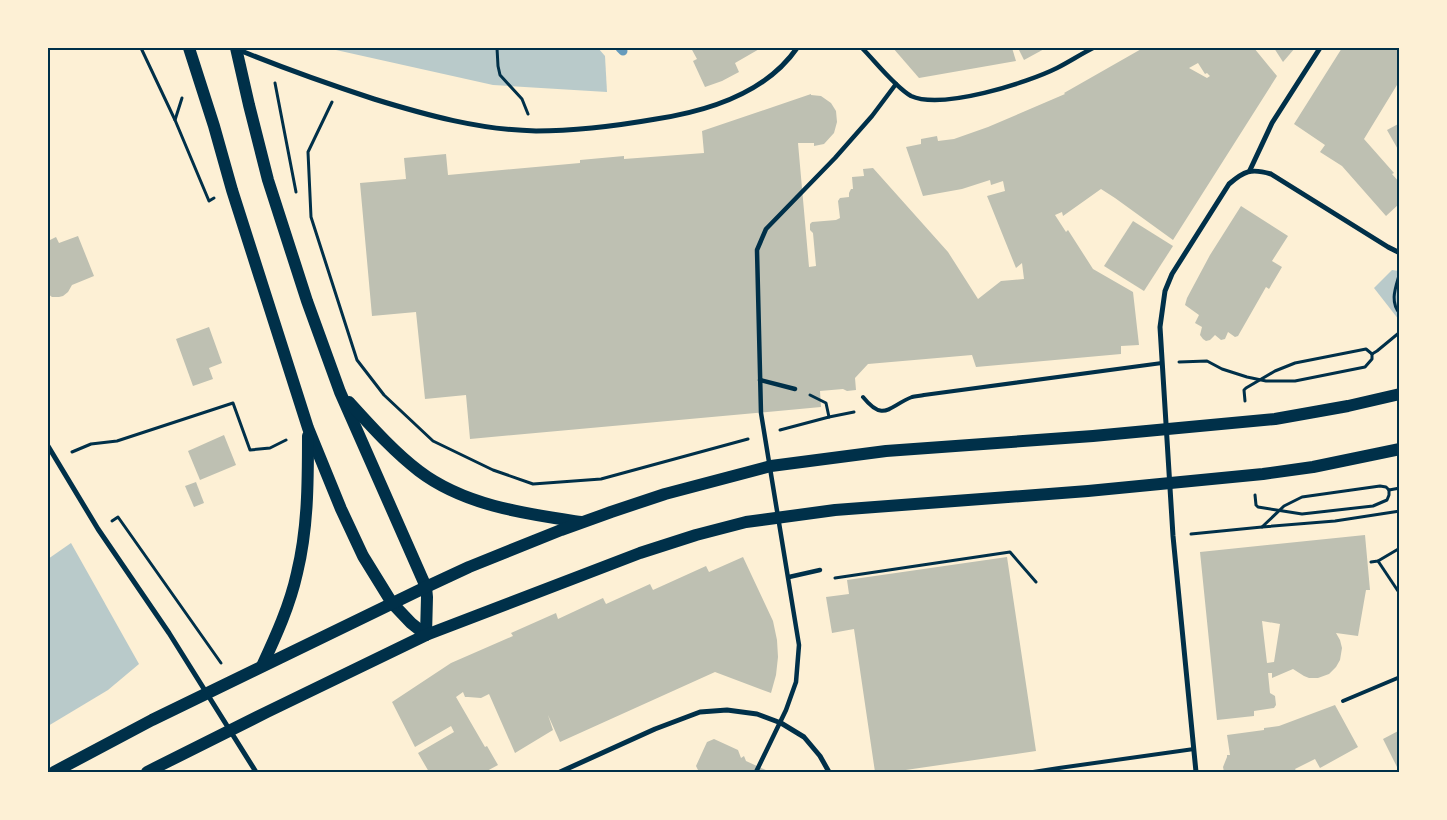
<svg xmlns="http://www.w3.org/2000/svg" width="1447" height="820" viewBox="0 0 1447 820" font-family="Signika,sans-serif">
	<style>
		.green { fill: #b9caca }
		.lines { fill: none; stroke-linecap: round; stroke-linejoin: round }
		.stream { stroke: #669bbc; stroke-width: 9 }
		.building { fill: #bec0b2; fill-rule: evenodd }
		.path { stroke: #003049; stroke-width: 3 }
		.service { stroke: #003049; stroke-width: 4 }
		.pedestrian { stroke: #003049; stroke-width: 4.5 }
		.minor { stroke: #003049; stroke-width: 5 }
		.primary { stroke: #003049; stroke-width: 12 }
		.neatline { fill: none; stroke: #003049; stroke-width: 2 }
	</style>
	<rect width="100%" height="100%" fill="#fdf0d5"/>
	<!-- green -->
	<g class="green">
		<polygon points="327,48 598,48 605,56 607,92 493,85"/>
		<polygon points="1392,270 1399,271 1399,320 1374,288"/>
		<polygon points="71,543 139,664 108,690 48,726 48,559"/>
	</g>
	<g class="lines">
		<!-- stream -->
		<polyline class="stream" points="620,48 623,51"/>
	</g>
	<!-- building -->
	<g class="building">
		<polygon points="691,48 761,48 735,63 739,72 722,81 705,87 693,61 697,59"/>
		<polygon points="893,48 1012,48 1016,61 919,78"/>
		<polygon points="1018,48 1046,48 1024,60"/>
		<path d="M1143,48h111l23,28 -104,164 -58,-42 -14,-9 -38,27 -1,-4 -7,3 11,17 2,-2 25,39 40,23 6,53 -18,1v8l-145,13 -4,-12 -104,9 -13,14 1,12 -9,1 -4,-2 -23,2 1,16 -351,32 -4,-44 -41,4 -9,-87 -44,4 -12,-133 46,-4 -2,-21 42,-4 2,21 132,-12v-3l44,-4v3l80,-6 -2,-22 109,-37v1l10,1 10,7 5,8 1,11 -3,11 -10,11 -10,2v-3h-16l11,124 7,-1 -3,-33 -3,-3v-6l2,-2 24,-2 4,-2 -2,-17 2,-3 9,-1v-4l2,-4h2l-1,-12 12,-1 -1,-7 10,-1 75,84 30,47 23,-18 23,-2 -2,-16 -6,5 -29,-72 18,-5 -2,-10 -12,4 -1,-5 -28,9 -39,7 -17,-49 15,-3v-5l16,-3 1,5 16,-2 34,-12 77,-33 -1,-1zM1198,63l7,11 2,-1 3,3 -3,2 -18,-10z"/>
		<polygon points="1274,48 1295,48 1283,62"/>
		<polygon points="1342,48 1400,48 1400,80 1364,139 1394,173 1392,174 1400,183 1400,199 1397,202 1399,204 1386,216 1342,166 1320,152 1325,145 1294,124"/>
		<polygon points="1400,123 1400,153 1387,130"/>
		<polygon points="1241,206 1288,236 1272,261 1282,267 1269,289 1266,287 1238,336 1235,337 1228,332 1225,339 1221,340 1215,335 1210,340 1206,341 1203,339 1200,335 1202,327 1195,323 1199,315 1185,305 1187,298 1210,255"/>
		<polygon points="1133,221 1173,246 1144,291 1104,266"/>
		<polygon points="78,236 94,276 72,285 68,292 63,296 59,297 52,297 48,294 48,241 56,237 59,243"/>
		<polygon points="209,327 222,363 209,368 213,379 193,386 176,339"/>
		<polygon points="224,435 236,465 200,480 188,451"/>
		<polygon points="196,482 204,503 194,507 185,486"/>
		<path d="M1365,535l5,55h-4l-8,46 -22,-3 4,7 2,8 -2,12 -4,7 -7,7 -11,4h-9l-5,-2 -11,-7 -21,9v-5h-4l2,20 5,3 1,9 -2,3 -20,3v5l-37,4 -17,-168zM1262,621l18,3 -6,38 -7,1z"/>
		<polygon points="743,557 773,621 777,640 778,657 776,675 771,693 715,672 560,742 548,715 553,730 515,753 489,694 481,698 468,697 465,697 463,692 456,697 485,747 487,746 498,765 485,772 429,772 418,753 454,732 451,726 415,747 392,702 451,663 513,636 511,633 556,613 558,619 603,598 606,604 650,584 653,590 706,566 709,572"/>
		<polygon points="1007,557 1036,751 892,772 875,772 854,629 832,633 826,597 849,594 847,580"/>
		<polygon points="1335,705 1358,747 1320,768 1315,759 1295,769 1297,772 1224,772 1223,767 1227,757 1227,755 1230,755 1227,735 1264,730 1264,728 1279,726"/>
		<polygon points="1400,730 1400,766 1397,767 1383,739"/>
		<polygon points="714,739 738,750 741,758 744,756 746,761 770,772 699,772 696,766 707,742"/>
	</g>
	<g class="lines">
		<!-- path -->
		<g class="path">
			<polyline points="141,48 175,120 209,201 214,198"/>
			<polyline points="497,48 498,66 500,75 522,99 528,114"/>
			<polyline points="275,83 296,192"/>
			<polyline points="332,102 308,152 311,217 357,360 384,395 433,441 493,470 533,484 601,479 748,439"/>
			<polyline points="175,120 182,98"/>
			<path d="M1400,272c-4,15 -11,29 0,42"/>
			<polyline points="1372,354 1377,351 1400,332"/>
			<polyline points="1179,362 1207,361 1222,369 1247,377 1266,381 1295,381 1365,367 1372,359 1372,354"/>
			<polyline points="810,395 826,403 829,417"/>
			<polyline points="1245,401 1244,390 1246,388 1275,371 1295,363 1366,349 1372,354"/>
			<polyline points="780,430 829,417 854,412"/>
			<polyline points="72,452 91,444 117,441 233,403 250,450 270,448 286,440"/>
			<polyline points="1389,490 1386,487 1380,486 1302,497 1284,506 1262,527 1335,521 1400,511"/>
			<polyline points="1389,490 1400,488"/>
			<polyline points="1255,495 1256,505 1258,507 1302,514 1373,506 1387,500 1389,495 1389,490"/>
			<polyline points="112,521 118,517 221,663"/>
			<polyline points="1191,534 1262,527"/>
			<polyline points="1378,561 1400,594"/>
			<polyline points="1371,562 1378,561 1400,548"/>
			<polyline points="835,578 1010,552 1036,582"/>
		</g>
		<!-- service -->
		<g class="service">
			<path d="M863,397c21,26 26,9 49,0 4,-1 8,-1 12,-2l238,-32"/>
			<polyline points="1343,701 1400,677"/>
			<polyline points="1033,772 1059,768 1194,749"/>
		</g>
		<!-- pedestrian -->
		<g class="pedestrian">
			<path d="M862,48c13,13 33,39 49,48 31,14 116,-13 146,-28 12,-6 24,-14 36,-20"/>
			<polyline points="760,380 795,389"/>
			<polyline points="789,577 820,570"/>
			<polyline points="756,772 786,710 796,682 799,645 761,413 757,250 766,229 835,158 872,116 896,84"/>
		</g>
		<!-- minor -->
		<g class="minor">
			<path d="M239,50c44,18 89,34 135,49 52,16 106,31 162,32 40,0 80,-5 120,-12 53,-8 110,-26 141,-71"/>
			<polyline points="1250,170 1272,123 1320,48"/>
			<polyline points="48,446 98,529 169,633 256,772"/>
			<polyline points="560,772 655,729 700,712 727,710 757,714 781,723 804,737 820,756 829,772"/>
			<path d="M1196,772l-23,-236 -13,-209 5,-36 7,-17 57,-90c15,-13 22,-16 42,-10l117,73 12,6"/>
		</g>
		<!-- primary -->
		<g class="primary">
			<polyline points="189,48 214,126 232,190 308,428 341,509 363,556 392,603 411,623 426,635"/>
			<polyline points="236,48 249,105 268,180 307,301 340,392 426,587 427,597 426,635"/>
			<path d="M349,402c22,24 44,49 70,69 46,35 108,43 162,51"/>
			<path d="M262,666c14,-30 28,-61 35,-93 11,-45 11,-91 11,-137"/>
			<polyline points="54,772 152,720 426,587 469,567 561,530 611,512 665,494 771,466 886,451 1093,436 1275,419 1348,406 1400,394"/>
			<polyline points="147,772 267,712 426,635 640,553 696,535 746,522 835,510 1088,491 1263,474 1313,467 1400,449"/>
		</g>
	</g>
	<!-- border -->
	<rect width="1447" height="820" fill="none" stroke="#fdf0d5" stroke-width="98"/>
	<rect x="49" y="49" width="1349" height="722" class="neatline"/>
</svg>
